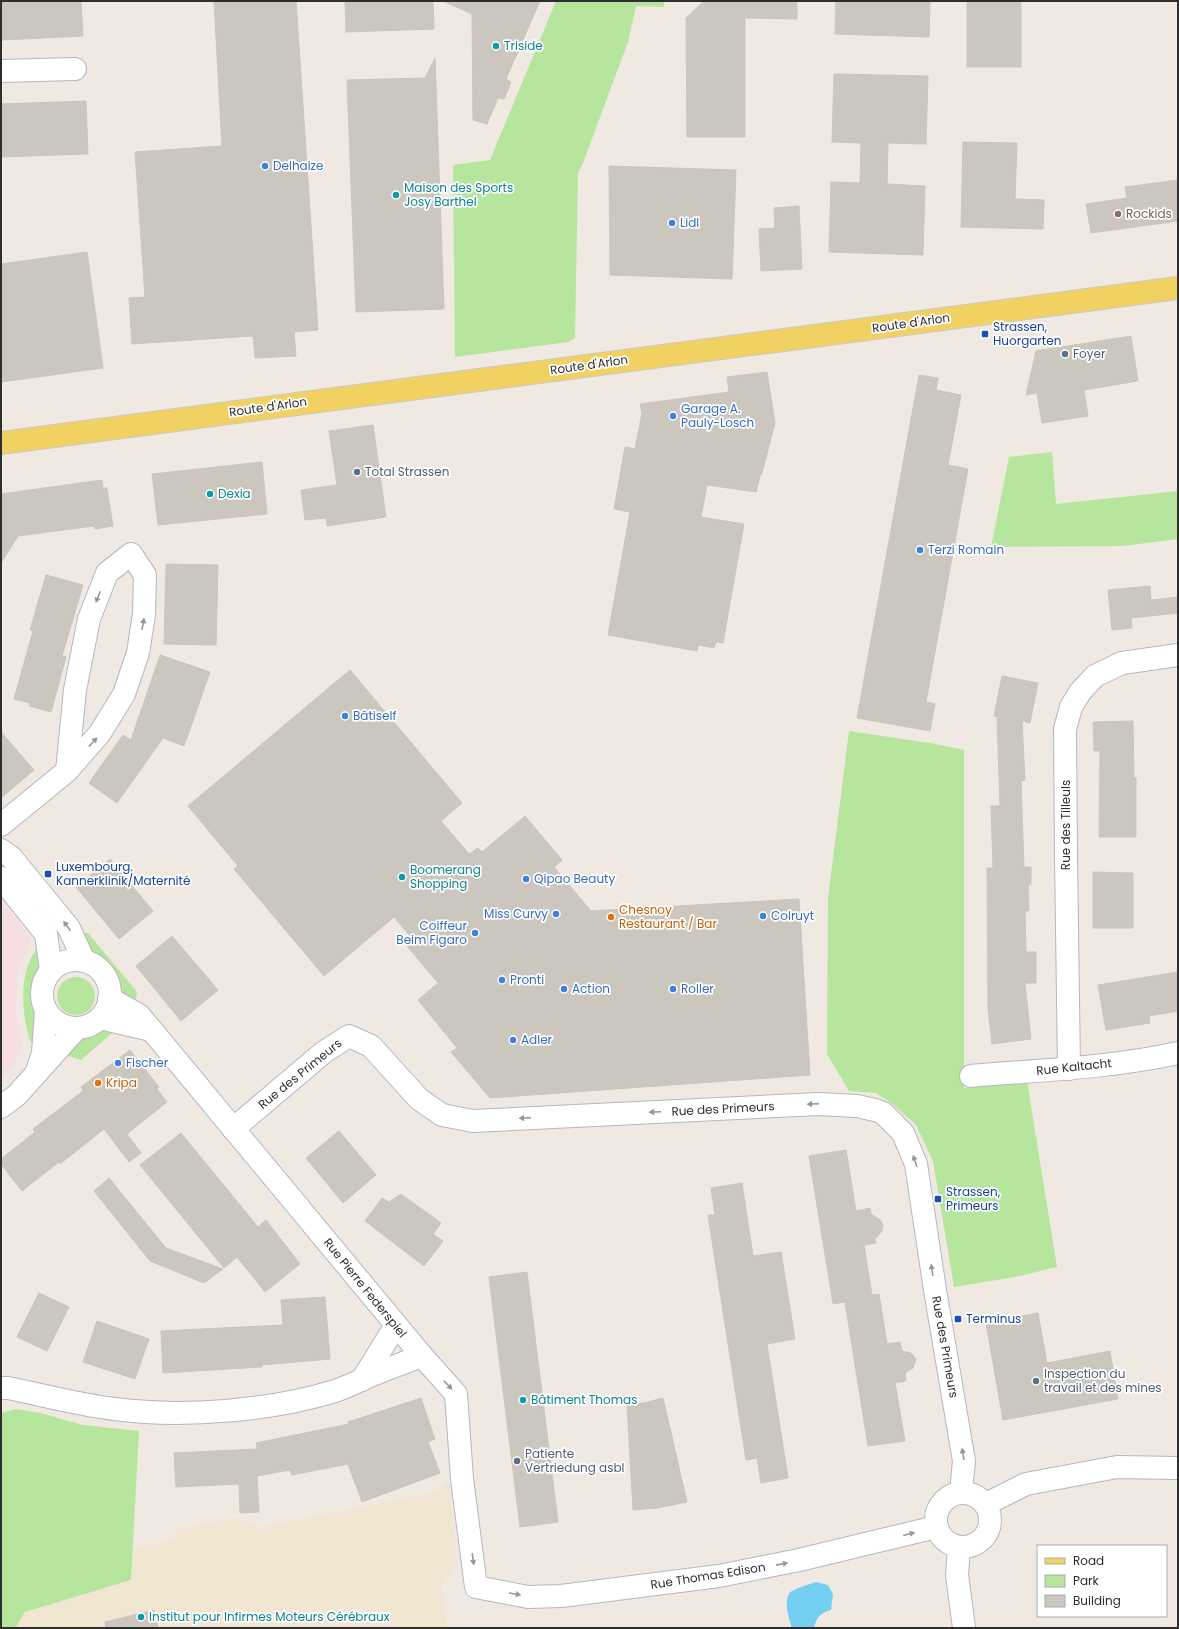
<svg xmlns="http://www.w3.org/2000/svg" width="1179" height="1629" viewBox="0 0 1179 1629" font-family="Poppins,sans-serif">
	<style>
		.education { fill: #f0e6d1 }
		.medical { fill: #f5dfe0 }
		.green { fill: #b6e59e }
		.water { fill: #75cff0 }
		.building { fill: #cbc7bf; stroke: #cbc5ba }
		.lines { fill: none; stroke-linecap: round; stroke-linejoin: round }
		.street-casing { stroke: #b4b7c1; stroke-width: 24 }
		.secondary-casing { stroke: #b4b7c1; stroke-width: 24 }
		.primary-casing { stroke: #c9c9c9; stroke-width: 24 }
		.street { stroke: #fff; stroke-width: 22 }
		.secondary { stroke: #fff; stroke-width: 22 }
		.primary { stroke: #f2d163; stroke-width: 22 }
		.oneway { fill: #969696 }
		.culture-dot { fill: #0f9aa8; stroke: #fff; stroke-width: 1.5 }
		.shop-dot { fill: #3f7fe0; stroke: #fff; stroke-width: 1.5 }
		.education-dot { fill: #8d6e63; stroke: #fff; stroke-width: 1.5 }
		.transit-dot { fill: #1a4fb4; stroke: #fff; stroke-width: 1.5 }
		.service-dot { fill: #5c6f8a; stroke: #fff; stroke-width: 1.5 }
		.food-dot { fill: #e8710a; stroke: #fff; stroke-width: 1.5 }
		.labels { text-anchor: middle; stroke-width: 3.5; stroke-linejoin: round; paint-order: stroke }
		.culture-label { font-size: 12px; fill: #0d838f; stroke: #fff; text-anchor: start }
		.shop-label { font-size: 12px; fill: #366cbe; stroke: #fff; text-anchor: start }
		.education-label { font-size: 12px; fill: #785e54; stroke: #fff; text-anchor: start }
		.street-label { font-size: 12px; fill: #2e2e2e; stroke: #fff }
		.transit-label { font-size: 12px; fill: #164399; stroke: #fff; text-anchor: start }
		.service-label { font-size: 12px; fill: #4e5e75; stroke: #fff; text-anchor: start }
		.food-label { font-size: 12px; fill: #c56008; stroke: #fff; text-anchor: start }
	</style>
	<rect width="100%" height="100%" fill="#efe9e1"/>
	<!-- education -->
	<polygon class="education" points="449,1481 457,1565 441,1583 447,1628 15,1628 25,1612 131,1580 133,1549 178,1538 176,1529 239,1518 257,1528 435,1493"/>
	<!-- medical -->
	<polygon class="medical" points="1,899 31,938 18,970 16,1011 22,1044 16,1060 1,1079"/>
	<!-- green -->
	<g class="green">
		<polygon points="556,1 664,1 664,7 636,6 628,42 583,163 578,173 575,338 568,342 455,357 453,165 490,160"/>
		<polygon points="1052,452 1056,504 1178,491 1178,539 1123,546 991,547 1009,457"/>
		<polygon points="849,731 936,744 964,750 964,1088 1027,1081 1057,1267 1015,1277 954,1287 933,1161 916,1125 891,1103 876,1093 849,1091 827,1054 828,898"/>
		<polygon points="80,933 88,933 137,992 135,1004 124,994 109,966 93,954 85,944"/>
		<path d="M40,944l2,13 -10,35 1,11 4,14 -1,26 -6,-2c-9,-30 -12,-71 10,-97z"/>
		<circle cx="76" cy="996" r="19"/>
		<polygon points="102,1031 113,1032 81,1060 65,1055 81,1040"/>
		<polygon points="16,1409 40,1413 83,1425 139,1431 131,1580 25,1612 15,1628 1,1628 1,1413"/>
	</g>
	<!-- water -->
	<path class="water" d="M816,1582l12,3 5,9 -2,16c-10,2 -15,8 -17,18h-22c-3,-9 -10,-31 0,-37 7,-4 16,-6 24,-9z"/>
	<!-- building -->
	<g class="building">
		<polygon points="1,1 81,1 83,36 2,40"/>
		<polygon points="214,1 296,1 318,330 294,332 296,356 255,358 253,336 132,344 129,298 145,297 135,152 222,146"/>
		<polygon points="345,1 433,1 434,29 346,32"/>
		<polygon points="443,1 540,1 506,79 511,82 504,99 498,98 487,124 473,120 472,14"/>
		<polygon points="704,1 797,1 797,19 745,18 745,137 687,137 686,18"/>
		<polygon points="836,1 930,1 929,37 835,34"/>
		<rect x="967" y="1" width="54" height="66"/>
		<polygon points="435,58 444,309 356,312 347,80 425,78"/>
		<polygon points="834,74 928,76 926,144 888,143 887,184 925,186 923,255 829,252 831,182 860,183 861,143 832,142"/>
		<polygon points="86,101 88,154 1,157 1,104"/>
		<polygon points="963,142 1017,143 1015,199 1044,200 1043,229 961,227"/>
		<polygon points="609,166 736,170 732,279 610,275"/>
		<polygon points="1178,180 1178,221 1091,233 1086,204 1127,198 1125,187"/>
		<polygon points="799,206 802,269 761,271 759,229 775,228 774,208"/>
		<polygon points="87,252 103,368 1,382 1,264"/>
		<polygon points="1131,336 1138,381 1084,390 1088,416 1042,423 1037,393 1026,395 1036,351"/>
		<polygon points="767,372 775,423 762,473 760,476 756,492 707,485 701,517 744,524 723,643 716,642 714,648 698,645 697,651 608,635 630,512 614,509 625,447 635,449 642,413 640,404 729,392 727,377"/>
		<polygon points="919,375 938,378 936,390 961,395 948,465 968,469 926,702 935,704 930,731 857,718"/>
		<polygon points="373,425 386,517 327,526 326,518 305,520 301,490 337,485 329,431"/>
		<polygon points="262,462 267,514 158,525 152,474"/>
		<polygon points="102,480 103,488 107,488 113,526 95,529 94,526 18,536 1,563 1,494"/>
		<polygon points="166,564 218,565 216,645 164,644"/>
		<polygon points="46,575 83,585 62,656 66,657 51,712 29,706 30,703 14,699 33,631 30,630"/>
		<polygon points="1150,586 1151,600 1178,597 1178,613 1131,618 1132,628 1112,630 1108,590"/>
		<polygon points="160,655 210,672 184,746 163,738 117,803 89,783 123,735 131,740"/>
		<polygon points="350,670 462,803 441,821 469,854 478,848 482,852 525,816 562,860 554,867 591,911 799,899 810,1075 490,1098 451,1052 457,1048 418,1000 438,983 407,946 414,941 394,917 324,976 234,869 238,866 188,806"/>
		<polygon points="1002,676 1038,683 1030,723 1022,721 1025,780 1021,781 1024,867 1031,867 1031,885 1028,885 1029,911 1025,911 1026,952 1036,952 1036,983 1025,983 1031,1039 992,1044 988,1009 987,868 993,868 991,806 1000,806 997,717 994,716"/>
		<polygon points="1133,721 1134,778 1136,778 1136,837 1099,837 1100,751 1094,751 1093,722"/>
		<polygon points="1,732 34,770 1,798"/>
		<polygon points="110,859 153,911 119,939 76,887"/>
		<polygon points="1093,872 1133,873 1133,928 1093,928"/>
		<polygon points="172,936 218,990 181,1021 136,966"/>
		<polygon points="1178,972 1178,1011 1149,1016 1150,1023 1106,1030 1098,985"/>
		<polygon points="130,1050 159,1087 157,1089 167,1102 127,1134 141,1153 129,1162 104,1129 60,1164 59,1162 22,1191 1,1164 1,1159 35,1132 33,1129 83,1091 81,1087"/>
		<polygon points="339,1131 376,1175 343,1203 306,1158"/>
		<polygon points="181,1133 258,1227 266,1220 300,1264 265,1292 237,1257 224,1268 140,1165"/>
		<polygon points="846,1150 856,1211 870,1208 871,1214 880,1220 883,1225 882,1231 875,1239 876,1243 864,1245 872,1295 879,1294 887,1344 900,1342 902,1351 911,1353 916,1359 913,1368 905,1373 906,1381 895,1383 905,1441 868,1446 845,1302 833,1304 809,1156"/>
		<polygon points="109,1178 166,1248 223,1269 204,1283 150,1261 94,1191"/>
		<polygon points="742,1183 753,1256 781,1252 795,1339 767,1344 788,1478 761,1483 757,1458 746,1460 708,1215 715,1215 711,1188"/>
		<polygon points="401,1194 441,1223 433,1234 443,1241 424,1266 365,1221 382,1198 389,1202"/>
		<polygon points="527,1272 558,1522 520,1527 489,1277"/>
		<polygon points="39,1293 69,1307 47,1351 17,1337"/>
		<polygon points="325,1297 330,1359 262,1365 262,1367 163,1373 161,1331 283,1325 281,1300"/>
		<polygon points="1038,1313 1047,1363 1110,1351 1118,1399 1003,1420 986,1323"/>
		<polygon points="97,1321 149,1339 135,1379 83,1362"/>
		<polygon points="421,1398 435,1439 428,1442 440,1473 362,1502 348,1464 292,1475 290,1470 257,1476 259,1512 240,1513 239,1484 176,1487 174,1453 257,1449 256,1443 349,1424 348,1422"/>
		<polygon points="663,1398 687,1502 658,1508 633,1510 627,1404 644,1403"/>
		<polygon points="154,1610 158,1628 106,1628 105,1622"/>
	</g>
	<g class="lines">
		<defs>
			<g id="street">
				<polyline points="1,71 75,69"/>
				<polyline points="1,825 67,771 100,733 124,694 138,653 144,614 145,575 131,554 107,573 89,619 75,690 67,771"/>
				<polyline points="109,998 139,1015 422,1356 456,1394 462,1479 476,1587 528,1597 561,1596 719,1576 799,1560 936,1527"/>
				<polyline points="100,1018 151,1030"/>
				<polyline points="1069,1069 1066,856 1065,729 1071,707 1080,692 1095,676 1122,663 1178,655"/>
				<path d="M971,1076c69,-6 139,-8 207,-23"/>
				<polyline points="233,1129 324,1052 349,1036 371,1046 419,1099 442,1115 473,1121 818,1104 857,1106 875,1110 883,1113 903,1133 916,1164 935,1290 964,1461 961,1492"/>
				<polyline points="362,1380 396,1325"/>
				<path d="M1,1388h7c35,7 71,17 107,21 67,9 155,2 220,-18 10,-3 20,-8 30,-13 19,-8 38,-15 57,-22"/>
				<circle cx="963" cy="1520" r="27"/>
				<polyline points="986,1504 1026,1484 1117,1467 1178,1468"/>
				<polyline points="959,1547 957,1575 964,1628"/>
			</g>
			<g id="secondary">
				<polyline points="1,850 11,857 69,928 84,961"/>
				<polyline points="1,878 46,934 51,970"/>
				<circle cx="76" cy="994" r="34"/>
				<polyline points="37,1071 43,1053 46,1011"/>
				<polyline points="1,1107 17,1095 77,1028"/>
			</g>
			<polyline id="primary" points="1,443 1178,288"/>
		</defs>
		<!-- street casing -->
		<use href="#street" class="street-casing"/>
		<!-- secondary casing -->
		<use href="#secondary" class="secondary-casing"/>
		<!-- primary casing -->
		<use href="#primary" class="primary-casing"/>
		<!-- street -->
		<use href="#street" class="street"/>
		<!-- secondary -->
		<use href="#secondary" class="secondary"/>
		<!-- primary -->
		<use href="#primary" class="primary"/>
	</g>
	<!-- one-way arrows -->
	<defs><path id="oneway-solid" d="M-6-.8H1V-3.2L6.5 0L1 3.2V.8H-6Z"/></defs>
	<g class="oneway">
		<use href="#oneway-solid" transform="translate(98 597) rotate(111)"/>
		<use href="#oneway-solid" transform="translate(143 624) rotate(-80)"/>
		<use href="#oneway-solid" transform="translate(93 742) rotate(-48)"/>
		<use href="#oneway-solid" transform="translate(67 926) rotate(-126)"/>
		<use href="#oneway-solid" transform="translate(813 1104) rotate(178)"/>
		<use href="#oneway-solid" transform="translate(655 1112) rotate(177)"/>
		<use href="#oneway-solid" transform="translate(525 1118) rotate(177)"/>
		<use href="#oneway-solid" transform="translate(915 1161) rotate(-109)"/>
		<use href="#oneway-solid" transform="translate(932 1270) rotate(-98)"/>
		<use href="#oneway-solid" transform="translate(448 1385) rotate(46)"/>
		<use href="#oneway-solid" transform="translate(963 1454) rotate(-100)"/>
		<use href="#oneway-solid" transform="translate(909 1534) rotate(-14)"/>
		<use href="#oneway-solid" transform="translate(473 1559) rotate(82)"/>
		<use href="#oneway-solid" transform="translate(782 1564) rotate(-11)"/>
		<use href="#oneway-solid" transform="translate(515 1594) rotate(10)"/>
	</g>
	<!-- markers -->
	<g class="culture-dot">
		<circle cx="496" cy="46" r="4"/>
		<circle cx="396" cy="195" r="4"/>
		<circle cx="210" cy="494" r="4"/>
		<circle cx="402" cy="877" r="4"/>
		<circle cx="523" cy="1400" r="4"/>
		<circle cx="141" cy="1617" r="4"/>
	</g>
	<g class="shop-dot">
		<circle cx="265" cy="166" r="4"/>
		<circle cx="672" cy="223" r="4"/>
		<circle cx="673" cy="416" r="4"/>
		<circle cx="920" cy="550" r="4"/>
		<circle cx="345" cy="716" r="4"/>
		<circle cx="526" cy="879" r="4"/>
		<circle cx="556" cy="914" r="4"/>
		<circle cx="763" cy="916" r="4"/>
		<circle cx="475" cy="933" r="4"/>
		<circle cx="502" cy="980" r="4"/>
		<circle cx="564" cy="989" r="4"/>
		<circle cx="673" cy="989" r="4"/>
		<circle cx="513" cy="1040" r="4"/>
		<circle cx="118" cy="1063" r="4"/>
	</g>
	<circle class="education-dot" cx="1118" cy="214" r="4"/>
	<g class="transit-dot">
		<rect x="981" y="330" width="8" height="8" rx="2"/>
		<rect x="44" y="870" width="8" height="8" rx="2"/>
		<rect x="934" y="1195" width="8" height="8" rx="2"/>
		<rect x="954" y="1315" width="8" height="8" rx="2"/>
	</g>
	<g class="service-dot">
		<circle cx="1065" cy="354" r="4"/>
		<circle cx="357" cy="472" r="4"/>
		<circle cx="1036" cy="1381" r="4"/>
		<circle cx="517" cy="1461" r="4"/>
	</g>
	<g class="food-dot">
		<circle cx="611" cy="917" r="4"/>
		<circle cx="98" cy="1083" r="4"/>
	</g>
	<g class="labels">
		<!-- culture labels -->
		<g class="culture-label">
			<text x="504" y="50">Triside</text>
			<text x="404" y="192">Maison des Sports<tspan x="404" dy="14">Josy Barthel</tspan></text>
			<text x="218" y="498">Dexia</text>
			<text x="410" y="874">Boomerang<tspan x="410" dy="14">Shopping</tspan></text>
			<text x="531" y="1404">Bâtiment Thomas</text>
			<text x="149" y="1621">Institut pour Infirmes Moteurs Cérébraux</text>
		</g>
		<!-- shop labels -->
		<g class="shop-label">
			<text x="273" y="170">Delhaize</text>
			<text x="680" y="227">Lidl</text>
			<text x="681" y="413">Garage A.<tspan x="681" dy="14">Pauly-Losch</tspan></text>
			<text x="928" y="554">Terzi Romain</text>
			<text x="353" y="720">Bâtiself</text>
			<text x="534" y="883">Qipao Beauty</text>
			<text x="548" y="918" text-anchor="end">Miss Curvy</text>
			<text x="771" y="920">Colruyt</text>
			<text x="467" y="930" text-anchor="end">Coiffeur<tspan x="467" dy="14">Beim Figaro</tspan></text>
			<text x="510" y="984">Pronti</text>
			<text x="572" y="993">Action</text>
			<text x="681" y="993">Roller</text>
			<text x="521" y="1044">Adler</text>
			<text x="126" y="1067">Fischer</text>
		</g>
		<!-- education labels -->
		<g class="education-label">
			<text x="1126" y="218">Rockids</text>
		</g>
		<!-- street labels -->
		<g class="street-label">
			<text transform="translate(911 323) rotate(-8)" y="4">Route d'Arlon</text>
			<text transform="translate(589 365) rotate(-8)" y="4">Route d'Arlon</text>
			<text transform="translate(268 407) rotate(-8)" y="4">Route d'Arlon</text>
			<text transform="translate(1066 825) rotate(-90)" y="4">Rue des Tilleuls</text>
			<text transform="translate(1074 1067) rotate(-6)" y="4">Rue Kaltacht</text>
			<text transform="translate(300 1074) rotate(-39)" y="4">Rue des Primeurs</text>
			<text transform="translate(723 1109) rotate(-3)" y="4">Rue des Primeurs</text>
			<text transform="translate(365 1288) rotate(51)" y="4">Rue Pierre Federspiel</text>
			<text transform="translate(945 1347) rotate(80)" y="4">Rue des Primeurs</text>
			<text transform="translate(708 1576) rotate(-9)" y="4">Rue Thomas Edison</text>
		</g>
		<!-- transit labels -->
		<g class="transit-label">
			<text x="993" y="331">Strassen,<tspan x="993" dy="14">Huorgarten</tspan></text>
			<text x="56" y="871">Luxembourg,<tspan x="56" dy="14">Kannerklinik/Maternité</tspan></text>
			<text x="946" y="1196">Strassen,<tspan x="946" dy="14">Primeurs</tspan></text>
			<text x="966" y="1323">Terminus</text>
		</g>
		<!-- service labels -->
		<g class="service-label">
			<text x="1073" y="358">Foyer</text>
			<text x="365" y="476">Total Strassen</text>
			<text x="1044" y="1378">Inspection du<tspan x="1044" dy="14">travail et des mines</tspan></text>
			<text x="525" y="1458">Patiente<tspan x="525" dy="14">Vertriedung asbl</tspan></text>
		</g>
		<!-- food labels -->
		<g class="food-label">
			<text x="619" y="914">Chesnoy<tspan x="619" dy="14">Restaurant / Bar</tspan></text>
			<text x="106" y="1087">Kripa</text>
		</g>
	</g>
	<!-- border -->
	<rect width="1179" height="1629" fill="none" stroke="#2e2e2e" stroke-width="4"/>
	<!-- legend -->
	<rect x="1037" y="1545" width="130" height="72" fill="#ffffff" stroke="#ababab"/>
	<rect x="1045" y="1558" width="20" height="6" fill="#f2d163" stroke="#ababab"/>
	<text x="1073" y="1565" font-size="12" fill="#2e2e2e">Road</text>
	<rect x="1045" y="1575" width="20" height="12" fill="#b6e59e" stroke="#ababab"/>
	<text x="1073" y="1585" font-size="12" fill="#2e2e2e">Park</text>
	<rect x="1045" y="1595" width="20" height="12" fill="#cbc7bf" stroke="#ababab"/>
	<text x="1073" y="1605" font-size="12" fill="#2e2e2e">Building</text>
</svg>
